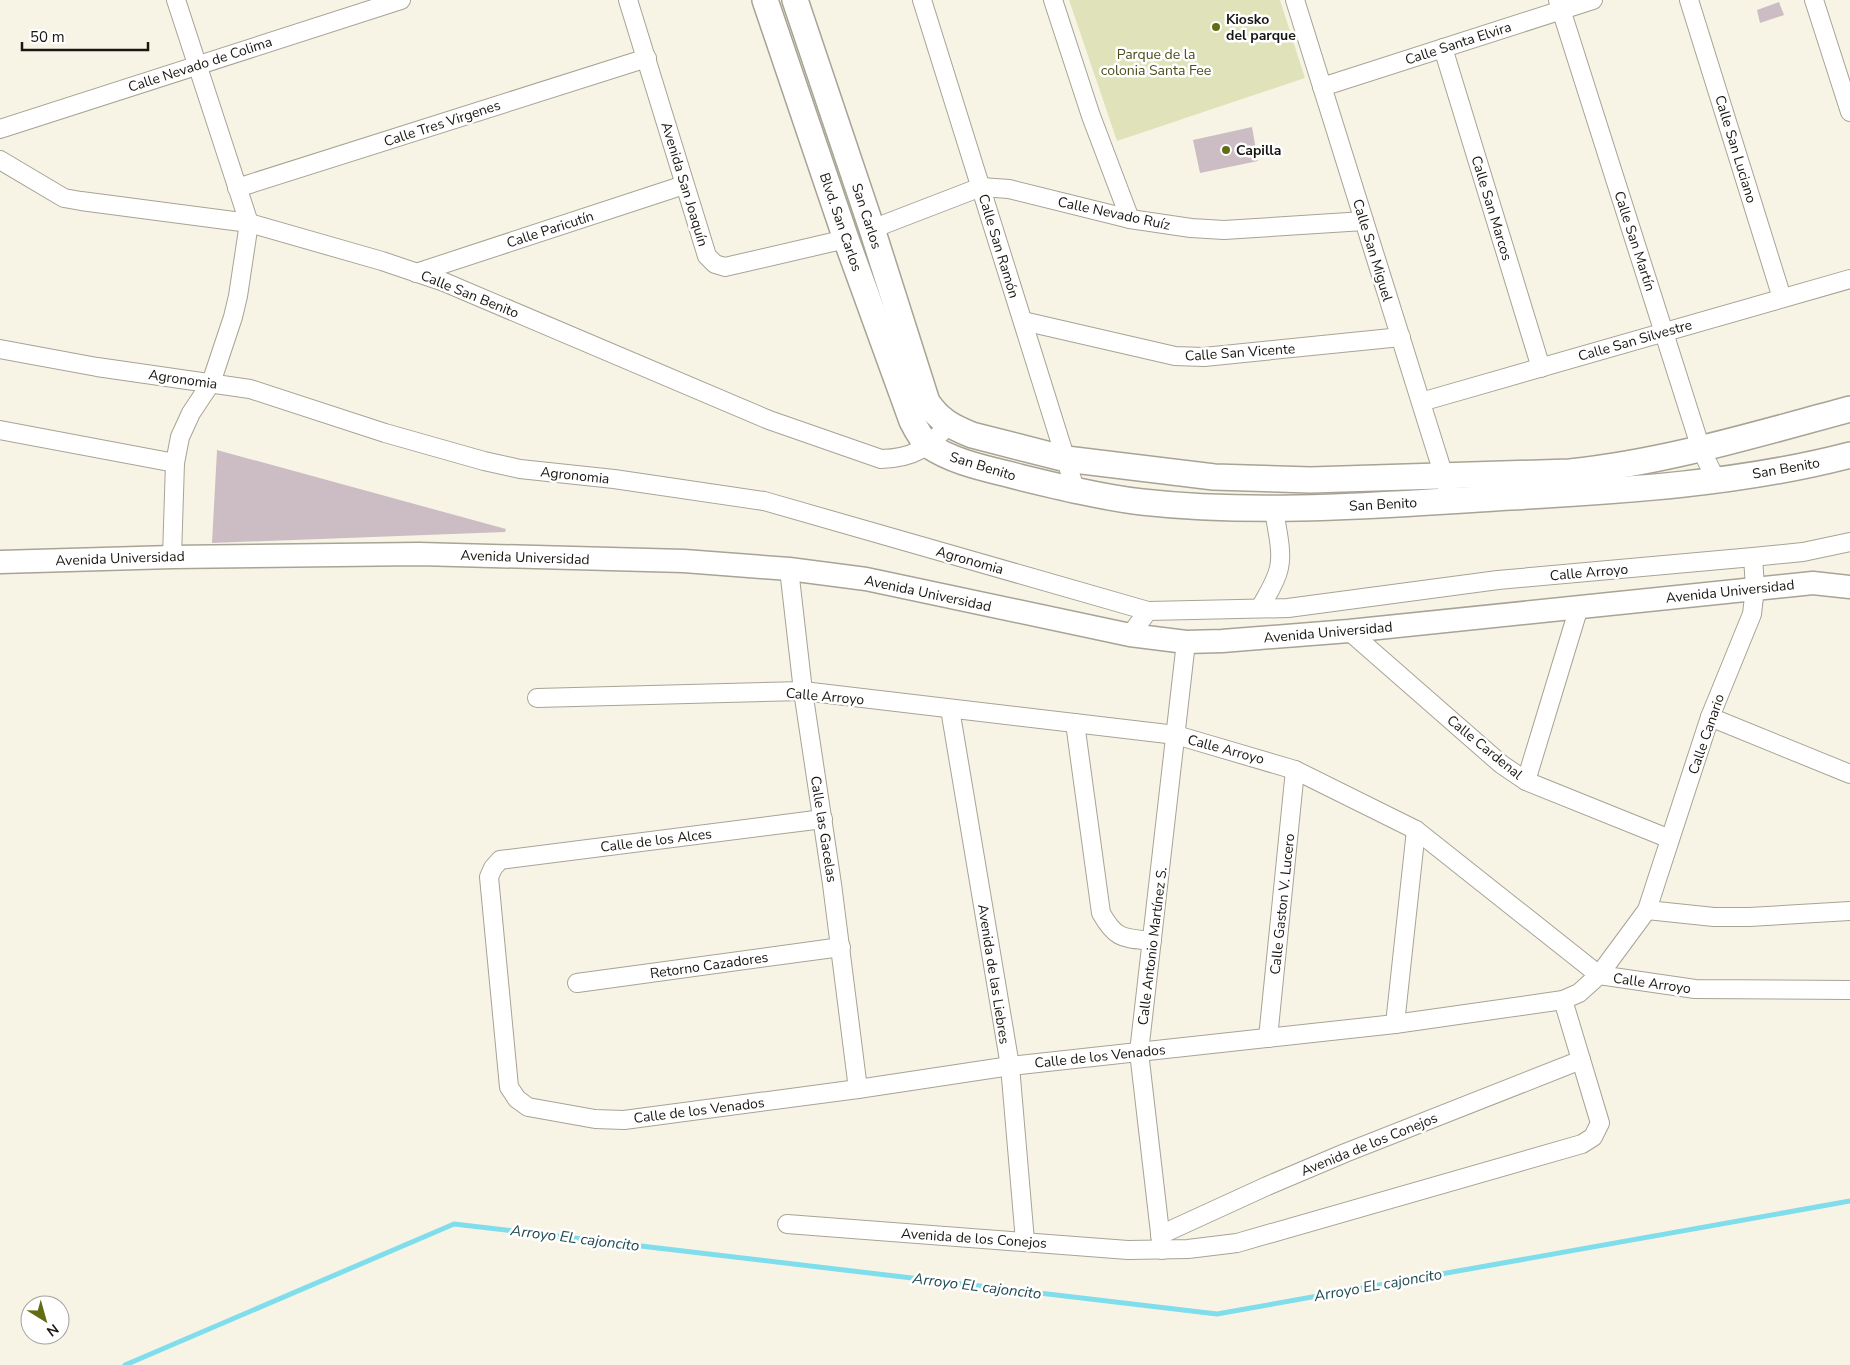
<svg xmlns="http://www.w3.org/2000/svg" width="1850" height="1365" viewBox="0 0 1850 1365" font-family="'Nunito Sans',sans-serif">
	<style>
		.green { fill: #e0e3b9 }
		.lines { fill: none; stroke-linecap: round; stroke-linejoin: round }
		.stream { stroke: #7fddec; stroke-width: 5 }
		.building { fill: #ccbdc5 }
		.minor-casing { stroke: #a7a395; stroke-width: 20 }
		.tertiary-casing { stroke: #a7a395; stroke-width: 25 }
		.secondary-casing { stroke: #a7a395; stroke-width: 28 }
		.minor { stroke: #fff; stroke-width: 18 }
		.tertiary { stroke: #fff; stroke-width: 22 }
		.secondary { stroke: #fff; stroke-width: 25 }
		.poi-dot { fill: #626c12; stroke: #fff; stroke-width: 2 }
		.labels { text-anchor: middle; stroke-width: 5; stroke-linejoin: round; paint-order: stroke }
		.poi-label { font-size: 14px; font-weight: bold; fill: #191712; stroke: #fff; text-anchor: start }
		.street-label { font-size: 14px; fill: #191712; stroke: #fff }
		.park-label { font-size: 14px; fill: #4d4e1a; stroke: #fff }
		.water-label { font-size: 15px; font-style: italic; fill: #1f4a50; stroke: #fff }
	</style>
	<rect width="100%" height="100%" fill="#f8f4e5"/>
	<!-- green -->
	<polygon class="green" points="1069,0 1280,0 1305,78 1117,141"/>
	<g class="lines">
		<!-- stream -->
		<polyline class="stream" points="125,1365 454,1224 1217,1314 1850,1201"/>
	</g>
	<!-- building -->
	<g class="building">
		<polygon points="1779,2 1784,15 1760,23 1757,10"/>
		<polygon points="1252,127 1258,161 1200,173 1193,140"/>
		<polygon points="217,450 506,529 505,532 212,543"/>
	</g>
	<g class="lines">
		<defs>
			<g id="minor">
				<polyline points="628,0 707,256 715,264 725,267 846,239"/>
				<polyline points="922,0 1076,492"/>
				<polyline points="1053,0 1091,116 1130,219"/>
				<polyline points="1295,0 1447,486"/>
				<polyline points="1558,0 1701,449 1716,480"/>
				<polyline points="1689,0 1782,298"/>
				<polyline points="1814,0 1850,112"/>
				<polyline points="1443,48 1541,368"/>
				<polyline points="1322,87 1593,0"/>
				<polyline points="0,129 401,0"/>
				<path d="M0,160l64,38 17,3 168,22 133,38 62,21 325,138 112,39c34,-1 45,-11 68,-34"/>
				<polyline points="237,188 647,58"/>
				<polyline points="872,229 981,187 1009,189 1130,219 1191,228 1224,230 1364,221"/>
				<polyline points="416,273 684,185"/>
				<polyline points="1023,321 1175,356 1204,357 1401,337"/>
				<polyline points="0,349 97,367 250,389 385,433 484,461 520,469 614,479 764,501 1148,611"/>
				<polyline points="1421,402 1850,279"/>
				<polyline points="0,430 175,463"/>
				<polyline points="172,557 175,463 180,437 191,413 211,383 233,317 238,296 249,223 176,0"/>
				<polyline points="789,569 803,691 832,884 858,1089"/>
				<path d="M1260,608c7,-13 16,-26 19,-40 4,-18 -3,-41 -5,-59"/>
				<polyline points="1349,631 1501,764 1526,781 1670,839"/>
				<polyline points="1130,635 1148,611 1288,608 1498,580 1753,557 1803,552 1850,542"/>
				<polyline points="537,698 803,691 1176,735 1295,770 1416,830 1599,975 1695,989 1850,990"/>
				<polyline points="950,709 1010,1066 1025,1241"/>
				<polyline points="1710,717 1850,774"/>
				<path d="M1075,723l26,190c15,27 23,25 51,28"/>
				<polyline points="1526,781 1579,607"/>
				<polyline points="823,819 500,860 493,868 489,877 509,1087 517,1099 528,1107 595,1119 624,1120 858,1089 1010,1066 1395,1024 1563,1000 1579,993 1599,975 1647,910 1710,717 1752,614 1755,588 1753,557"/>
				<polyline points="1647,910 1714,917 1749,917 1850,911"/>
				<polyline points="577,983 841,947"/>
				<polyline points="1395,1024 1416,830"/>
				<polyline points="1268,1038 1295,770"/>
				<polyline points="787,1224 1128,1250 1188,1249 1237,1243 1582,1144 1593,1137 1600,1123 1563,1000"/>
				<polyline points="1160,1235 1267,1186 1345,1153 1581,1060"/>
				<polyline points="1162,1250 1139,1052 1186,642"/>
			</g>
			<polyline id="tertiary" points="0,562 172,557 419,554 684,561 789,569 866,579 1130,635 1186,642 1222,641 1349,631 1813,583 1850,587"/>
			<g id="secondary">
				<path d="M765,0l81,239 66,182c4,8 9,18 16,24 26,18 61,24 91,32 41,10 82,20 123,25 117,13 236,3 353,-4 119,-7 240,-13 355,-43"/>
				<path d="M795,0l77,229 55,173c12,18 25,25 45,33l94,24 148,18 97,3 259,-8c96,-10 187,-38 280,-63"/>
			</g>
		</defs>
		<!-- minor casing -->
		<use href="#minor" class="minor-casing"/>
		<!-- tertiary casing -->
		<use href="#tertiary" class="tertiary-casing"/>
		<!-- secondary casing -->
		<use href="#secondary" class="secondary-casing"/>
		<!-- minor -->
		<use href="#minor" class="minor"/>
		<!-- tertiary -->
		<use href="#tertiary" class="tertiary"/>
		<!-- secondary -->
		<use href="#secondary" class="secondary"/>
	</g>
	<!-- markers -->
	<g class="poi-dot">
		<circle cx="1216" cy="27" r="5"/>
		<circle cx="1226" cy="150" r="5"/>
	</g>
	<g class="labels">
		<!-- poi labels -->
		<g class="poi-label">
			<text x="1226" y="24">Kiosko<tspan x="1226" dy="16">del parque</tspan></text>
			<text x="1236" y="155">Capilla</text>
		</g>
		<!-- street labels -->
		<g class="street-label">
			<text transform="translate(1458 43) rotate(-18)" y="5">Calle Santa Elvira</text>
			<text transform="translate(200 64) rotate(-18)" y="5">Calle Nevado de Colima</text>
			<text transform="translate(442 123) rotate(-18)" y="5">Calle Tres Virgenes</text>
			<text transform="translate(1736 149) rotate(73)" y="5">Calle San Luciano</text>
			<text transform="translate(685 184) rotate(73)" y="5">Avenida San Joaquín</text>
			<text transform="translate(1492 208) rotate(73)" y="5">Calle San Marcos</text>
			<text transform="translate(1114 213) rotate(12)" y="5">Calle Nevado Ruíz</text>
			<text transform="translate(867 216) rotate(72)" y="5">San Carlos</text>
			<text transform="translate(841 222) rotate(71)" y="5">Blvd. San Carlos</text>
			<text transform="translate(550 229) rotate(-18)" y="5">Calle Paricutín</text>
			<text transform="translate(1635 241) rotate(72)" y="5">Calle San Martín</text>
			<text transform="translate(999 246) rotate(73)" y="5">Calle San Ramón</text>
			<text transform="translate(1373 250) rotate(73)" y="5">Calle San Miguel</text>
			<text transform="translate(470 294) rotate(22)" y="5">Calle San Benito</text>
			<text transform="translate(1635 340) rotate(-16)" y="5">Calle San Silvestre</text>
			<text transform="translate(1240 352) rotate(-4)" y="5">Calle San Vicente</text>
			<text transform="translate(183 379) rotate(8)" y="5">Agronomia</text>
			<text transform="translate(983 466) rotate(17)" y="5">San Benito</text>
			<text transform="translate(1786 468) rotate(-10)" y="5">San Benito</text>
			<text transform="translate(575 475) rotate(6)" y="5">Agronomia</text>
			<text transform="translate(1383 504) rotate(-3)" y="5">San Benito</text>
			<text transform="translate(525 557) rotate(2)" y="5">Avenida Universidad</text>
			<text transform="translate(120 558) rotate(-2)" y="5">Avenida Universidad</text>
			<text transform="translate(970 560) rotate(16)" y="5">Agronomia</text>
			<text transform="translate(1589 572) rotate(-5)" y="5">Calle Arroyo</text>
			<text transform="translate(1730 591) rotate(-6)" y="5">Avenida Universidad</text>
			<text transform="translate(928 593) rotate(12)" y="5">Avenida Universidad</text>
			<text transform="translate(1328 632) rotate(-5)" y="5">Avenida Universidad</text>
			<text transform="translate(825 696) rotate(5)" y="5">Calle Arroyo</text>
			<text transform="translate(1706 734) rotate(-71)" y="5">Calle Canario</text>
			<text transform="translate(1485 747) rotate(39)" y="5">Calle Cardenal</text>
			<text transform="translate(1226 749) rotate(15)" y="5">Calle Arroyo</text>
			<text transform="translate(824 829) rotate(81)" y="5">Calle las Gacelas</text>
			<text transform="translate(656 840) rotate(-7)" y="5">Calle de los Alces</text>
			<text transform="translate(1282 904) rotate(-84)" y="5">Calle Gaston V. Lucero</text>
			<text transform="translate(1152 946) rotate(-83)" y="5">Calle Antonio Martínez S.</text>
			<text transform="translate(709 965) rotate(-8)" y="5">Retorno Cazadores</text>
			<text transform="translate(994 974) rotate(81)" y="5">Avenida de las Liebres</text>
			<text transform="translate(1652 983) rotate(8)" y="5">Calle Arroyo</text>
			<text transform="translate(1100 1056) rotate(-6)" y="5">Calle de los Venados</text>
			<text transform="translate(699 1110) rotate(-7)" y="5">Calle de los Venados</text>
			<text transform="translate(1369 1144) rotate(-22)" y="5">Avenida de los Conejos</text>
			<text transform="translate(974 1238) rotate(4)" y="5">Avenida de los Conejos</text>
		</g>
		<!-- park labels -->
		<g class="park-label">
			<text x="1156" y="59">Parque de la<tspan x="1156" dy="16">colonia Santa Fee</tspan></text>
		</g>
		<!-- water labels -->
		<g class="water-label">
			<text transform="translate(575 1238) rotate(7)" y="5">Arroyo EL cajoncito</text>
			<text transform="translate(1378 1285) rotate(-10)" y="5">Arroyo EL cajoncito</text>
			<text transform="translate(977 1286) rotate(7)" y="5">Arroyo EL cajoncito</text>
		</g>
	</g>
	<!-- north arrow -->
	<g transform="translate(45 1320) rotate(143)"><circle r="24" fill="#ffffff" stroke="#a3a2a0"/>
	<path d="M0-4L9 19L0 12L-9 19Z" fill="#626c12"/>
	<text y="-8" font-size="14" font-weight="bold" text-anchor="middle" fill="#191712">N</text>
	</g>
	<!-- scale -->
	<path d="M22 42v8h126v-8" fill="none" stroke="#191712" stroke-width="2.5"/>
	<text x="30" y="42" font-size="15" fill="#191712" stroke="#ffffff" stroke-width="4" paint-order="stroke">50 m</text>
</svg>
